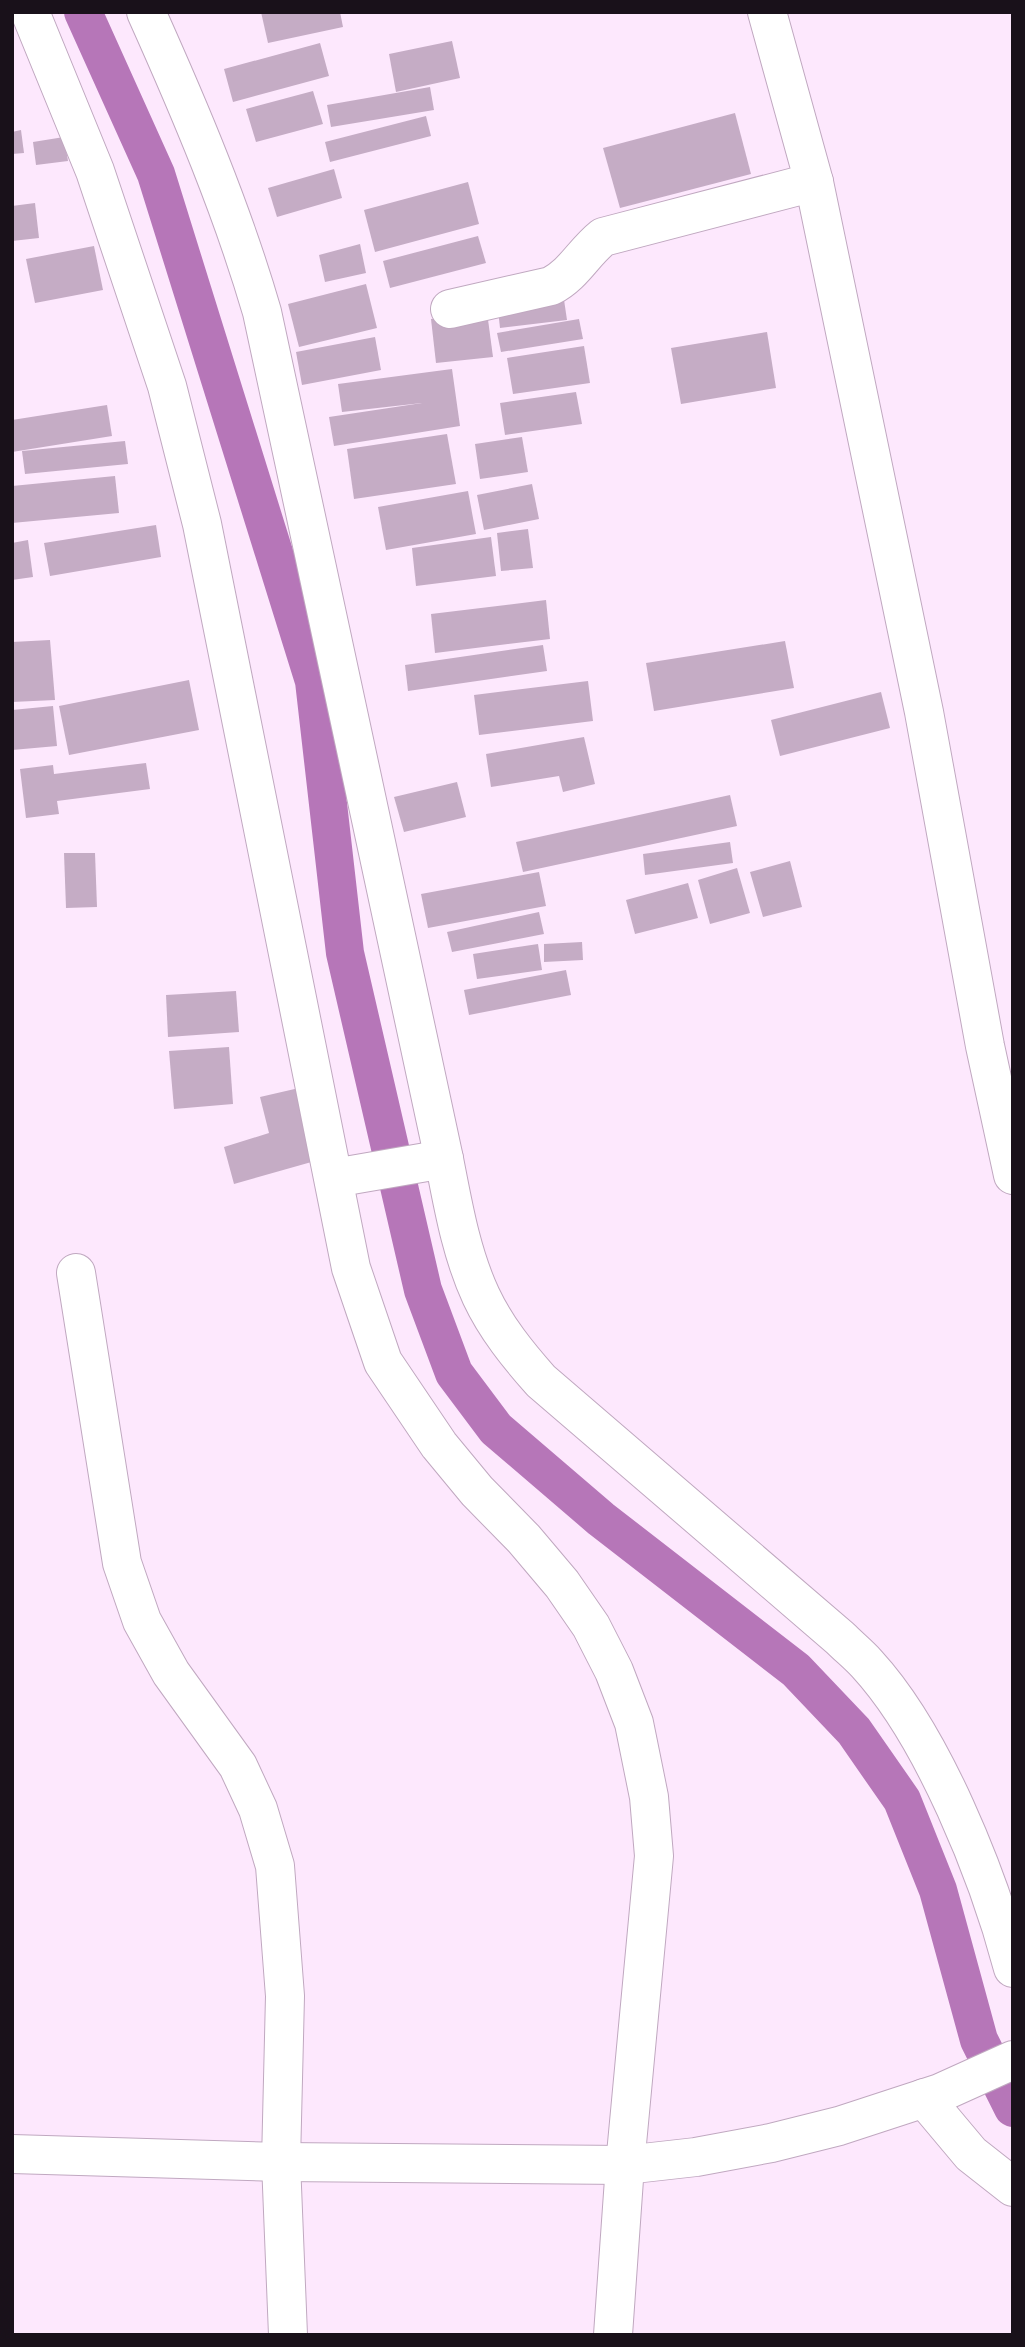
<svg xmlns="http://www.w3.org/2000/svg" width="1025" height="2347" viewBox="0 0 1025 2347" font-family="Figtree,sans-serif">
	<rect width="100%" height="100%" fill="#fde8fd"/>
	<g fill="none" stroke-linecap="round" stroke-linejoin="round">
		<!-- canal -->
		<path stroke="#b676b8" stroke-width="38" d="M83 12 156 174 314 681 345 953 423 1290 454 1373 496 1429 601 1519 796 1670 854 1731 902 1800 938 1890 979 2040 1013 2108"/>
	</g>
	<!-- building -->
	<g fill="#c5acc5">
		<path d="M261 12H340L343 27 268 43Z"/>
		<path d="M452 41 460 78 396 92 389 54Z"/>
		<path d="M320 43 329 76 233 102 224 69Z"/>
		<path d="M430 87 434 110 331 127 327 105Z"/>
		<path d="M313 91 323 124 256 142 246 109Z"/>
		<path d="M735 113 751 174 620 208 603 148Z"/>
		<path d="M426 116 431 136 330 162 325 142Z"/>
		<path d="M21 130 24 153 12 154V132Z"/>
		<path d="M64 137 68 161 36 165 33 142Z"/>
		<path d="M334 169 342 198 277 217 268 188Z"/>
		<path d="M468 182 479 224 375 252 364 210Z"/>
		<path d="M35 203 39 238 12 241V206Z"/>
		<path d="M478 236 486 263 390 288 383 261Z"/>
		<path d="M360 244 366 273 325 282 319 255Z"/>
		<path d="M94 246 103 290 35 303 26 259Z"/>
		<path d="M366 284 377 328 299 347 288 304Z"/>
		<path d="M563 293 567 320 500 328 497 301Z"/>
		<path d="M487 312 493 357 436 363 431 319Z"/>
		<path d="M579 319 583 339 501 352 497 333Z"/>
		<path d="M767 332 776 388 681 404 671 348Z"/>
		<path d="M375 337 381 370 302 385 296 352Z"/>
		<path d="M584 346 590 383 513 394 507 358Z"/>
		<path d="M452 369 460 426 334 446 329 417 422 403 342 412 338 384Z"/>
		<path d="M576 392 582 424 505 435 500 403Z"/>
		<path d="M107 405 112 436 12 452V420Z"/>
		<path d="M447 434 456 484 354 499 347 449Z"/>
		<path d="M522 437 528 472 480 479 475 444Z"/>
		<path d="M125 441 128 464 25 474 22 451Z"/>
		<path d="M115 476 119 513 12 523V486Z"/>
		<path d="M532 484 539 519 484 530 477 495Z"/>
		<path d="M468 491 476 534 386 550 378 507Z"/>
		<path d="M156 525 161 557 50 576 44 543Z"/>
		<path d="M528 529 533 568 501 571 497 533Z"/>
		<path d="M491 537 496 576 416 586 412 548Z"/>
		<path d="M28 540 33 577 12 580V543Z"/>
		<path d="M546 600 550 639 435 653 431 614Z"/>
		<path d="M50 640 55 700 12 702V642Z"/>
		<path d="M785 641 794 688 654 711 646 663Z"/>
		<path d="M543 645 547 671 408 691 405 665Z"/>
		<path d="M189 680 199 730 69 755 59 706Z"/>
		<path d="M588 681 593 721 479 735 474 695Z"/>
		<path d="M881 692 890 728 780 756 771 720Z"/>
		<path d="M53 706 57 746 12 750V710Z"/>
		<path d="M584 737 595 784 563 792 559 776 491 787 486 754Z"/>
		<path d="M146 763 150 789 57 801 59 814 26 818 20 769 53 765 54 774Z"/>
		<path d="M457 782 466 817 404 832 394 797Z"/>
		<path d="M730 795 737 826 523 872 516 842Z"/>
		<path d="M730 842 733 863 645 875 643 854Z"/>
		<path d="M64 853H95L97 907 66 908Z"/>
		<path d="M790 861 802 907 763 917 750 872Z"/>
		<path d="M737 868 750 913 710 924 698 880Z"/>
		<path d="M539 872 546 906 428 928 421 894Z"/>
		<path d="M688 883 698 918 635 934 626 900Z"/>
		<path d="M539 912 544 934 452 952 447 932Z"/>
		<path d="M582 942 583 960 544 962V944Z"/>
		<path d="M538 944 542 970 477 979 473 954Z"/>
		<path d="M566 970 571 995 469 1015 464 990Z"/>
		<path d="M236 991 239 1032 168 1037 166 995Z"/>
		<path d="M229 1047 233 1104 174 1109 169 1051Z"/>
		<path d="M299 1088 315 1161 234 1184 224 1147 269 1133 260 1097Z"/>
	</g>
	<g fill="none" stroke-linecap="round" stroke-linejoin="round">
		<!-- minor casing -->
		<g stroke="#c0a8c0" stroke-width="40">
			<g id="minor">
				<path d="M30 12 95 171 167 386 202 524 351 1268 383 1362 439 1445 477 1491 524 1539 562 1584 591 1626 614 1671 634 1723 649 1797 654 1856 625 2165 613 2335"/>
				<path d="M146 12C190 110 232 209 262 312L444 1159C453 1205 461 1253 481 1296 496 1328 518 1355 541 1381L840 1638C849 1647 859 1655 867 1664 933 1736 988 1874 1013 1968"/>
				<path d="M767 12 814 182 924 712 985 1046 1013 1175"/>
				<path d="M450 309 551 286C574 274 583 253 603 237L814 182"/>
				<path d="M334 1178 444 1159"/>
				<path d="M76 1273 122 1563 142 1621 171 1673 238 1766 258 1809 275 1866 285 1996 281 2162 288 2335"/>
				<path d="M924 2098 971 2154 1013 2187"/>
				<path d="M12 2154 281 2162 625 2165 696 2157 771 2143 839 2126 940 2093 1013 2060"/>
			</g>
		</g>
		<!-- minor -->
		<use href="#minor" stroke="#fff" stroke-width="38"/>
	</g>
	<!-- border -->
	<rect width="1025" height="2347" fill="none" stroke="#19111a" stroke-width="28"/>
</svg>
